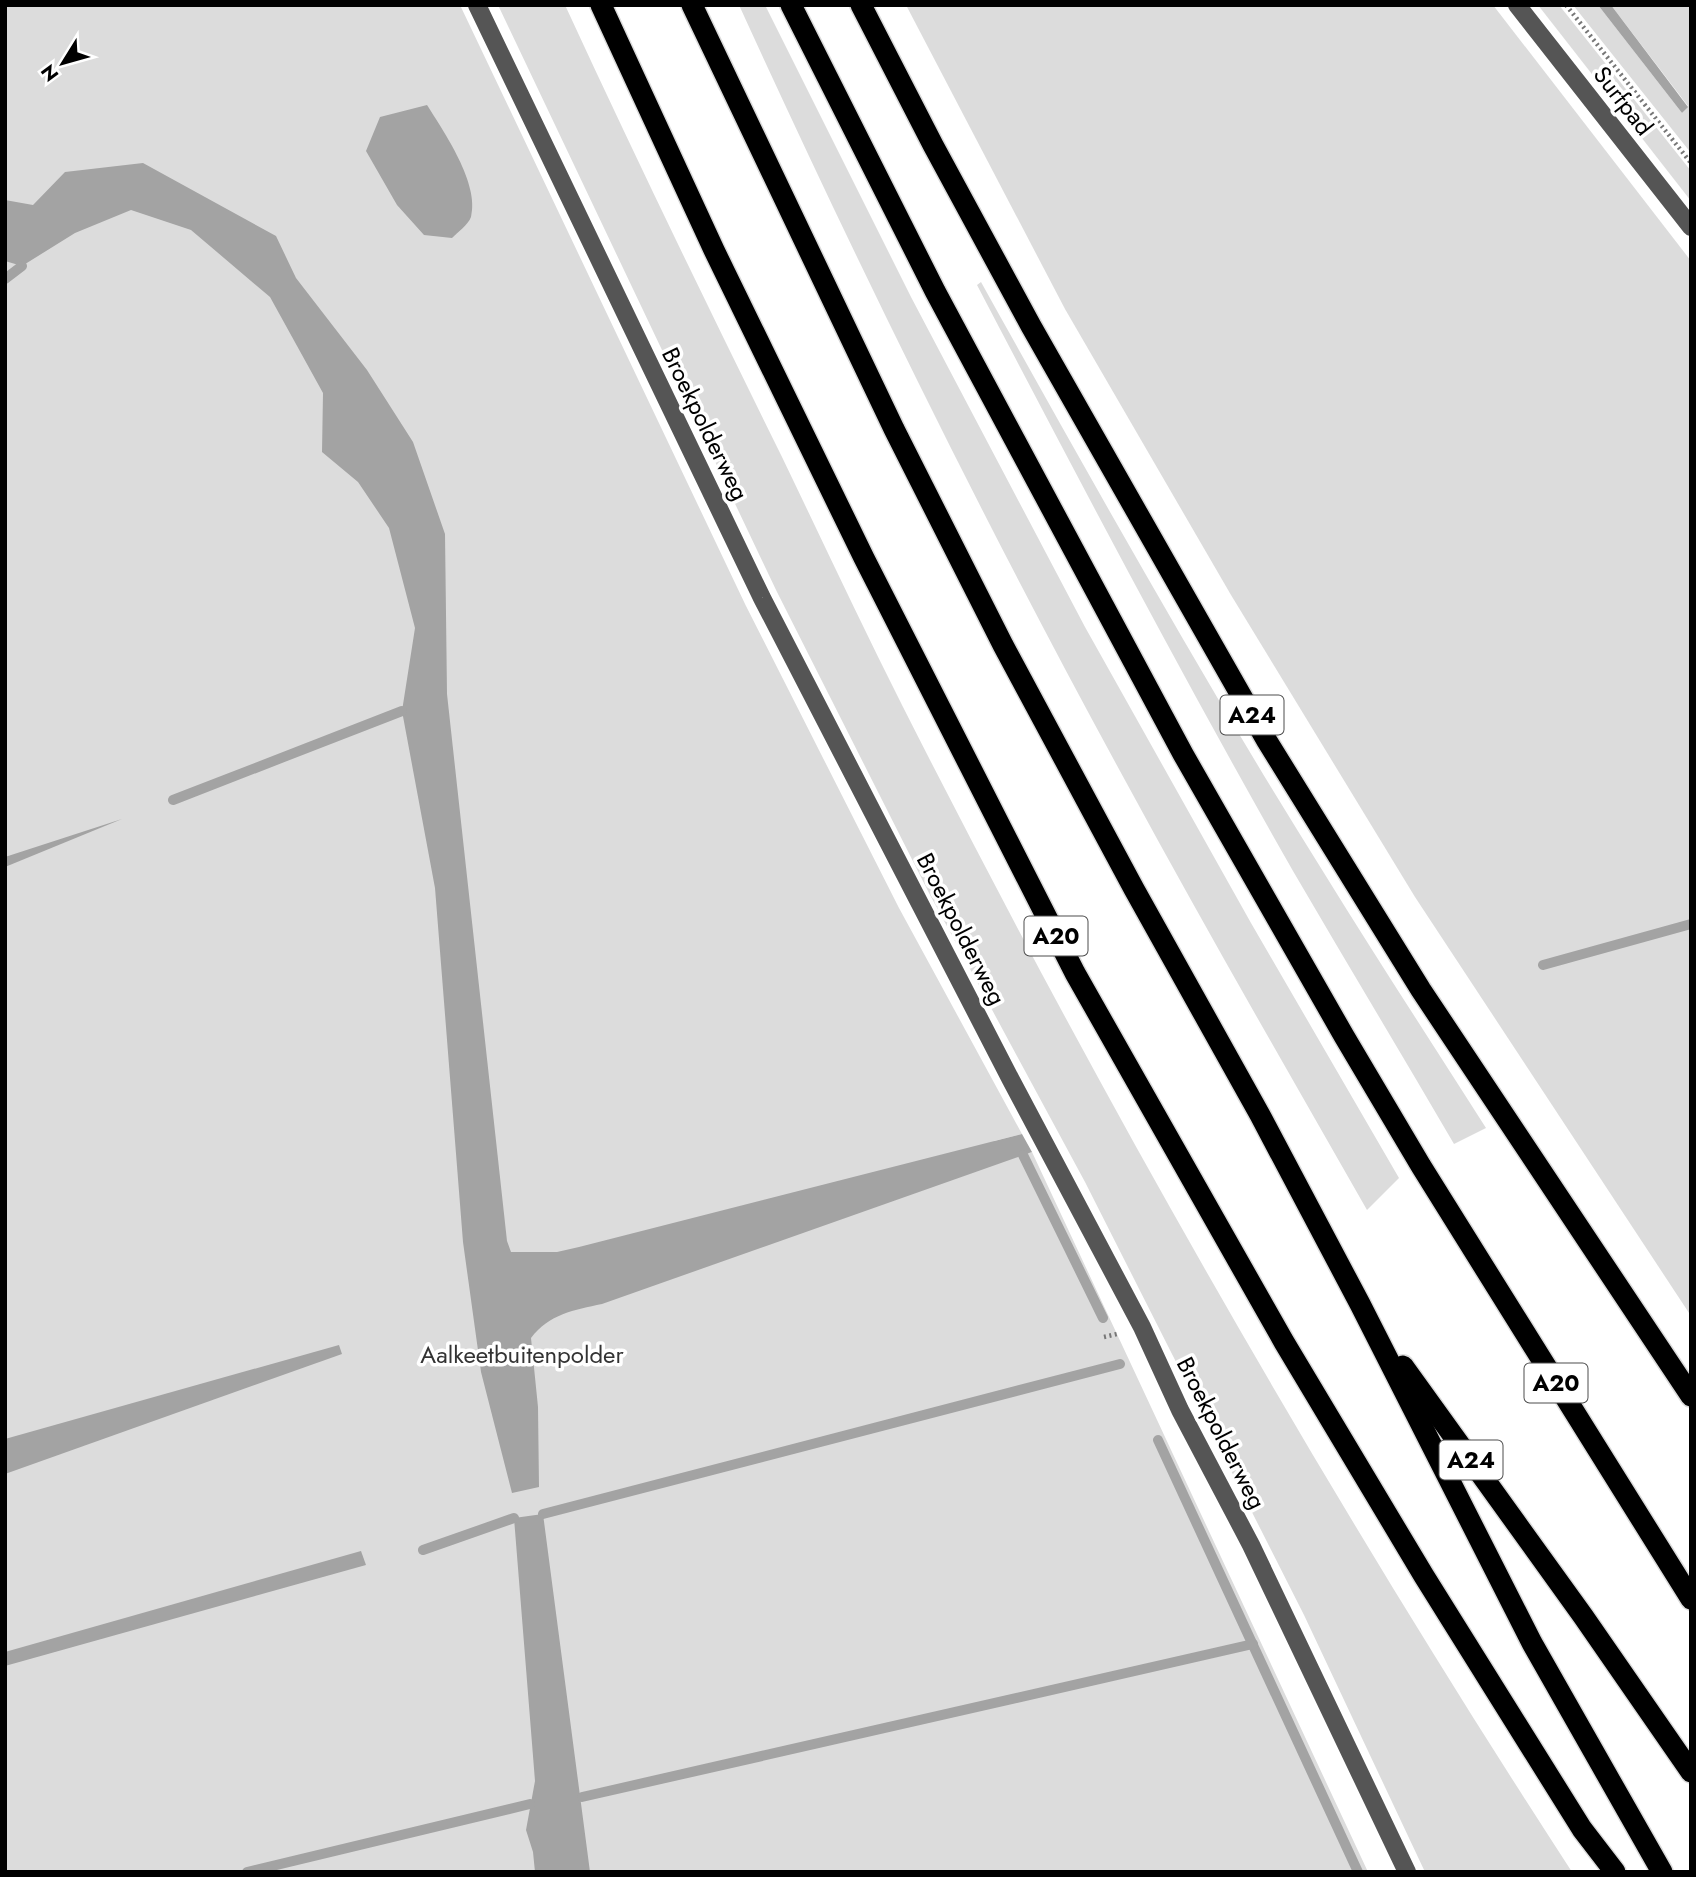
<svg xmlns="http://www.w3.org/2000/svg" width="1696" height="1877" viewBox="0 0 1696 1877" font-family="Jost,sans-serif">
	<rect width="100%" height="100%" fill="#fff"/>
	<!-- green -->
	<g fill="#dcdcdc">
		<path d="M5 5H460L746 606 899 908 1022 1134 994 1141 1003 1161 1032 1152 1368 1872H5Z"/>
		<path d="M498 5H565C635 157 708 307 782 457 822 540 861 624 903 707 1105 1106 1328 1497 1572 1872H1425L1304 1615 1085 1182 929 893 777 592Z"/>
		<path d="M739 5H765L911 297 1085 627 1251 923 1399 1178 1367 1210C1286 1068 1204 926 1126 782 987 528 859 268 739 5Z"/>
		<path d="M906 5H1493L1691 261V1316L1415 897 1231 595 1065 309Z"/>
		<path d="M1538 5H1559L1691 171V201Z"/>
		<path d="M1573 5H1598L1682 113 1688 106 1611 5H1691V153Z"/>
		<path d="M981 282C1092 481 1203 680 1324 873 1377 959 1432 1043 1486 1128L1454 1144C1401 1053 1346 962 1293 871 1183 678 1080 482 977 285Z"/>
	</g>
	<!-- water -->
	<g fill="#a3a3a3">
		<path d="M1598 5H1611L1688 107 1682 113Z"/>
		<path d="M427 105C444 132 480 184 471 217 468 225 458 232 452 238L424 235 397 205 366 151 380 117Z"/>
		<path d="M143 163 276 236 296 278 367 370 413 442 445 534 447 694 507 1241 511 1252H557L579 1247 1022 1134 1032 1152 602 1304C574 1310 549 1314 531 1338L538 1407 539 1487 512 1493 481 1372 463 1242 435 888 402 711 415 628 389 528 358 482 322 452 323 393 270 297 191 230 131 210 75 233 22 266 5 261V200L33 205 65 172Z"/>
		<path d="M122 819 5 867V857Z"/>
		<path d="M339 1345 342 1354 5 1474V1439Z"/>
		<path d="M543 1514 590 1872H535L533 1852 526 1830 535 1781 514 1518Z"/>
		<path d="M361 1551 366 1565 5 1666V1652Z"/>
	</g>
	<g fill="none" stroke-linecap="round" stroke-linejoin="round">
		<!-- stream -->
		<g stroke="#a3a3a3" stroke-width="10">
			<path d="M5 279 22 266"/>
			<path d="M173 800 402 711"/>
			<path d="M1543 965 1691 924"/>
			<path d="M1023 1155 1103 1318"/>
			<path d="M1158 1440 1358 1872"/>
			<path d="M543 1514 1120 1364"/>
			<path d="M423 1550 514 1518"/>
			<path d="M582 1797 1253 1644"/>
			<path d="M247 1872 530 1804"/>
		</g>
		<!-- highway casing -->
		<g stroke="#dbdbdb" stroke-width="24">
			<g id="highway">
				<path d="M601 5 714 250 864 558 1075 973 1284 1342 1424 1576 1582 1829 1615 1872"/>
				<path d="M692 5 894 429 1003 645 1134 889 1260 1115 1360 1304 1532 1643 1662 1872"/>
				<path d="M791 5 935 291 1183 754 1344 1036 1421 1166 1691 1599"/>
				<path d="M861 5 933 145 1031 326 1267 741 1421 990 1691 1396"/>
				<path d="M1403 1366 1583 1616 1691 1772"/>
			</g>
		</g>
		<!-- path -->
		<g stroke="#777" stroke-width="4.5" stroke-dasharray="2 3.5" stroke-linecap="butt">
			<path d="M1566 5 1691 163"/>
			<path d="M1104 1337 1117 1334"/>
		</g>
		<!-- minor -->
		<g stroke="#555" stroke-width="18">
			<path d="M477 5 762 598 1011 1080 1142 1327 1180 1410 1251 1545 1407 1872"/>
			<path d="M1517 5 1691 227"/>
		</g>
		<!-- highway -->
		<use href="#highway" stroke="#000" stroke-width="21"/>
	</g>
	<g text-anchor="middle" stroke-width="7" stroke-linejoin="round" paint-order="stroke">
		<!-- shield labels -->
		<g fill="#fff" stroke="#4c4c4c" stroke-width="2">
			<rect x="1220.5" y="695.5" width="63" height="39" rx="5"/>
			<rect x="1024.5" y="916.5" width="63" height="39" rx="5"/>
			<rect x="1524.5" y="1363.5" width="63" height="39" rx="5"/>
			<rect x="1439.5" y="1440.5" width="63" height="39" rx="5"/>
		</g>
		<g font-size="23" font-weight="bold" fill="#000">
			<text x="1252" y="723">A24</text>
			<text x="1056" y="944">A20</text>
			<text x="1556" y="1391">A20</text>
			<text x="1471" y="1468">A24</text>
		</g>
		<!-- street labels -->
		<g font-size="24" fill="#000" stroke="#fff">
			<text transform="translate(1623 101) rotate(52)" y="8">Surfpad</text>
			<text transform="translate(705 424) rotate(64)" y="8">Broekpolderweg</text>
			<text transform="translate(961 929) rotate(63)" y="8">Broekpolderweg</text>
			<text transform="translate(1221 1433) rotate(63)" y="8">Broekpolderweg</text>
		</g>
		<!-- park labels -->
		<g font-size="24" fill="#333" stroke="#fff">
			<text x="522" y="1363">Aalkeetbuitenpolder</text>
		</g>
	</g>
	<!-- border -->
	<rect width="1696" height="1877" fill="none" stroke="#000000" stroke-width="14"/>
	<!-- north arrow -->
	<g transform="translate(63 63) rotate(233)" stroke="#ffffff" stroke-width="5" paint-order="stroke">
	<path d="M0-5L12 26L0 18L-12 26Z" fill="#000000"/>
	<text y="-10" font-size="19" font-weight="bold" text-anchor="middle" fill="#000000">N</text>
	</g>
</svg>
